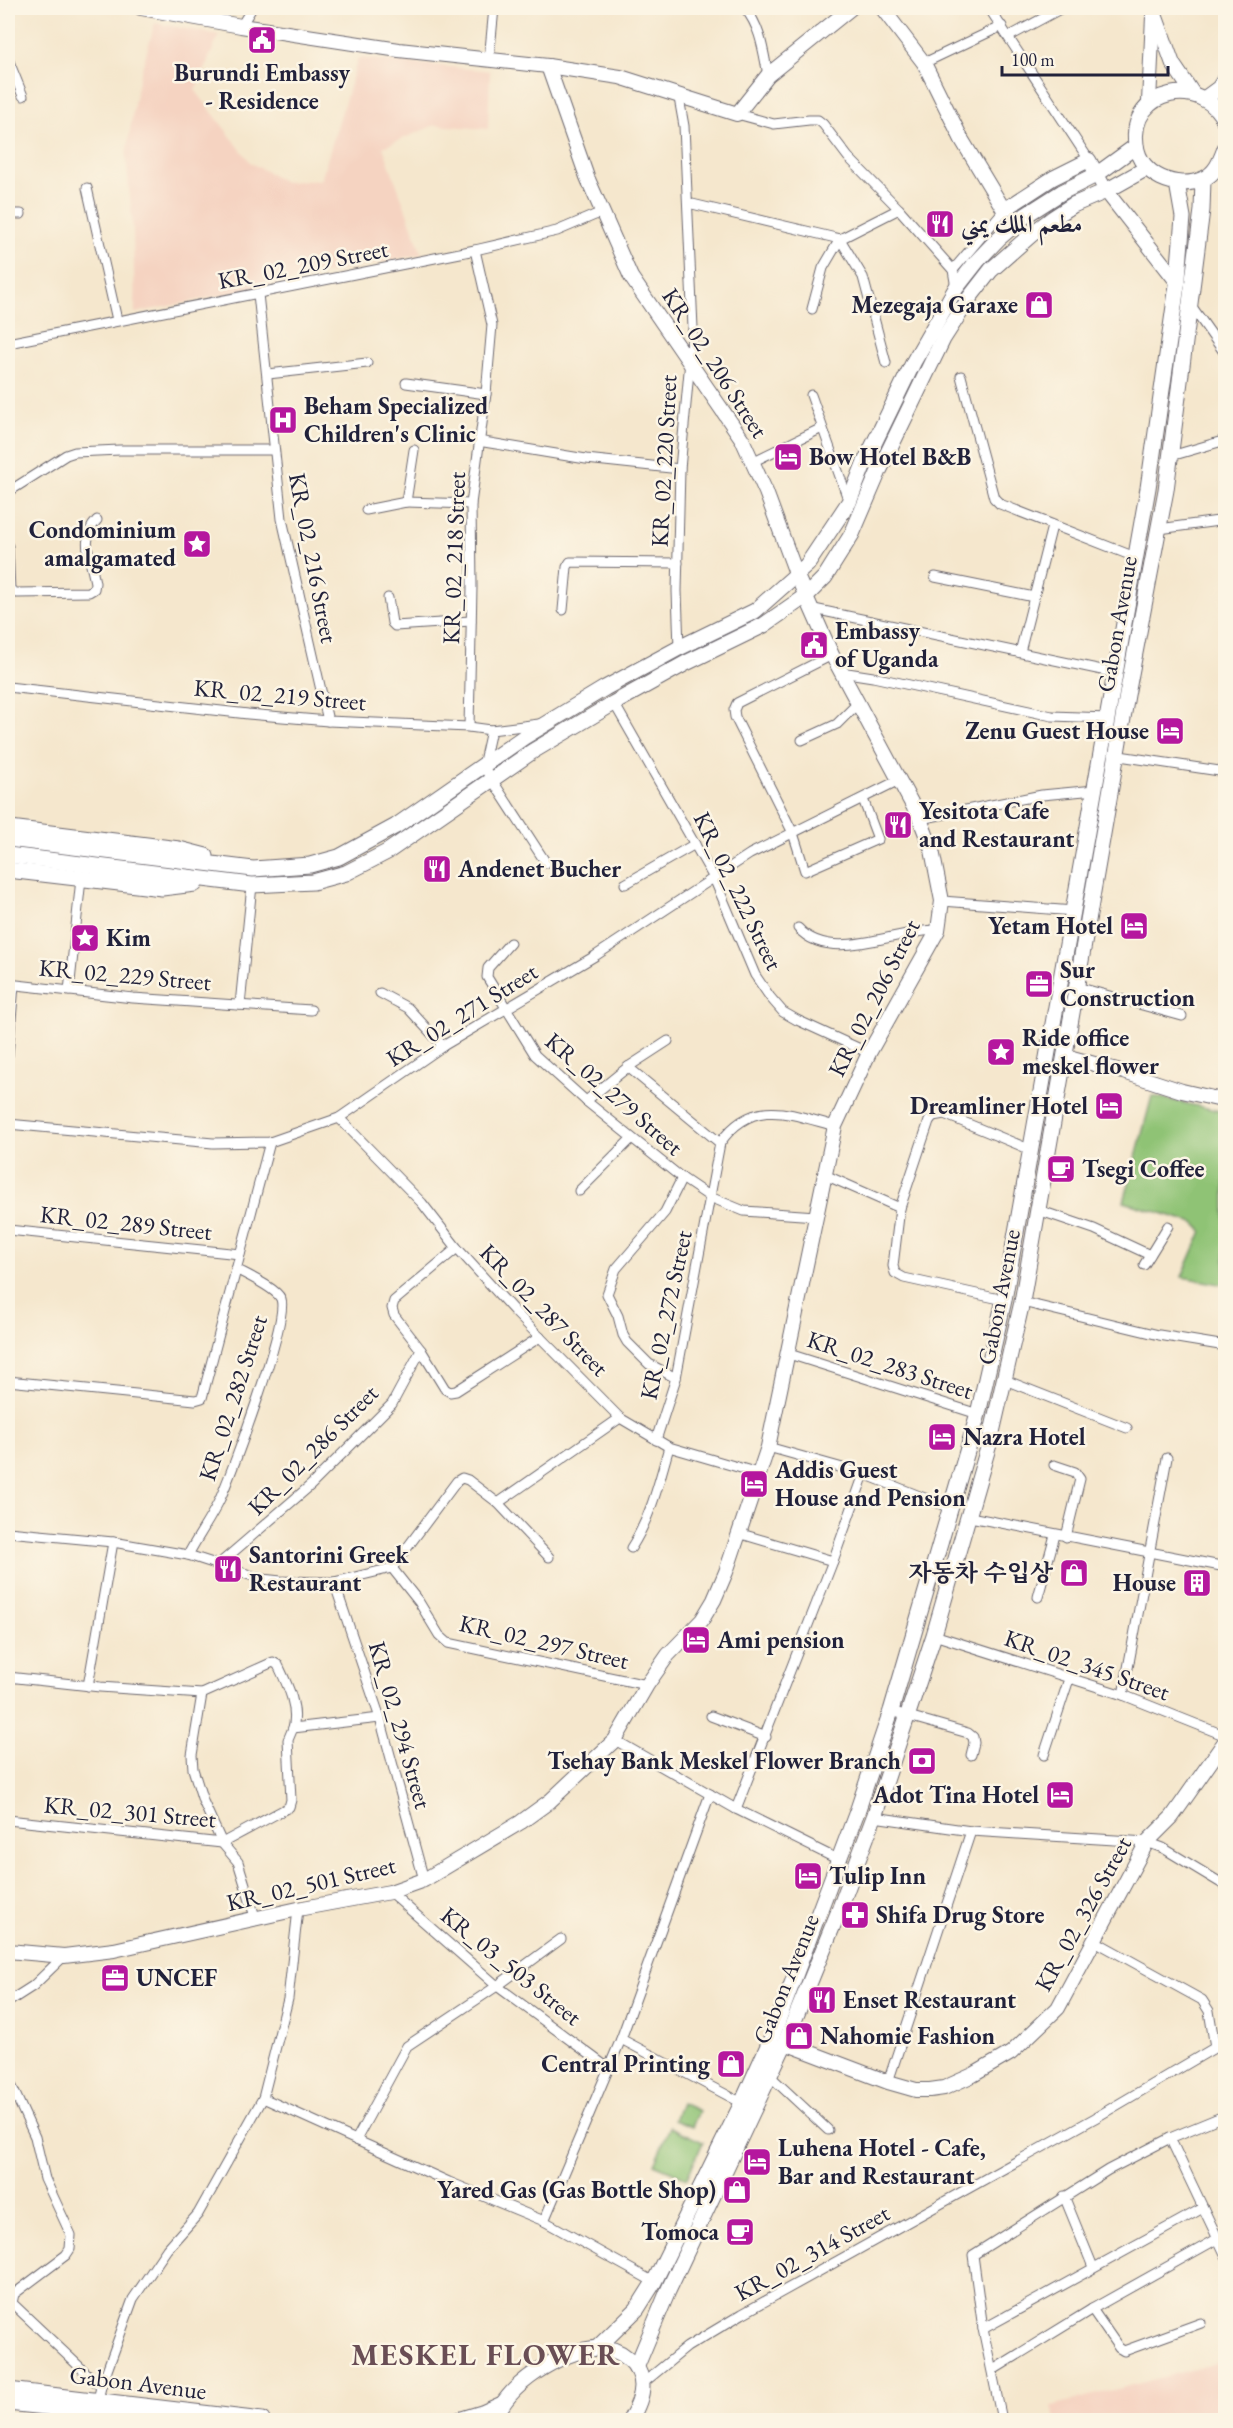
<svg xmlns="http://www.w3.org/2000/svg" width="1233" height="2428" viewBox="0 0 1233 2428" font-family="'EB Garamond',Amiri,'Noto Serif KR',serif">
	<rect width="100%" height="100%" fill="#fcf5e5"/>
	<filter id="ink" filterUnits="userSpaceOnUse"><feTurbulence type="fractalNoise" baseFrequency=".0167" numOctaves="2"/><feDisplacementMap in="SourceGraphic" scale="12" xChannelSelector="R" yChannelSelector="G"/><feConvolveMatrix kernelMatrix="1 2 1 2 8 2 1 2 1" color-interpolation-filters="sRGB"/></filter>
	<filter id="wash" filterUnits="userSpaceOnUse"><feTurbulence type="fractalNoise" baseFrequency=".008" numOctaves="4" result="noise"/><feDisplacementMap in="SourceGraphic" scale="24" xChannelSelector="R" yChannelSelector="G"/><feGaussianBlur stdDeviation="1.35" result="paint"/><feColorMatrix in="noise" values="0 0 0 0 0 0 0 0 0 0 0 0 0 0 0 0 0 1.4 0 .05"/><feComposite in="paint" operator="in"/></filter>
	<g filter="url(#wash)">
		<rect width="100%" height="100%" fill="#f5e7cd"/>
		<!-- built -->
		<g fill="#f5d3c1">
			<path d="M155 23 219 35 195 90 251 163 285 182 321 180 358 58 490 71 488 129 435 125 383 147 422 254 135 313 133 230 126 156 137 86Z"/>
			<path d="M1225 2361V2420H1055L1052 2406Z"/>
		</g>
		<!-- green -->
		<g fill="#8fc374" stroke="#587258" stroke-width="1.5">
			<path d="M1152 1096 1225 1112V1285L1182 1277 1202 1231 1194 1223 1124 1202Z"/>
			<path d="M681 2103 699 2111 692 2127 674 2120Z"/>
			<path d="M670 2127 703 2142 687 2178 654 2164Z"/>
		</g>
	</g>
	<g filter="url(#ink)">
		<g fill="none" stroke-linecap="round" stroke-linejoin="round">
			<!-- street casing -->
			<g stroke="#6c676e" stroke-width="11">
				<g id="street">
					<path d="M745 8C761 28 763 50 768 75"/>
					<path d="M989 8 1089 160"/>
					<path d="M241 26 252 8"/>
					<path d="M1010 36 1062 8"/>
					<path d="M8 59 23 96"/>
					<path d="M489 60 494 8"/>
					<path d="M924 63 1002 26"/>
					<path d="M737 114 774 124 809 120H818L823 124 848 157 899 209 953 270 956 288"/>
					<path d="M87 188 117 320"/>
					<path d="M688 203 840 239 863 277 886 363"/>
					<path d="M8 214H21"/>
					<path d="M953 270 1004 210"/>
					<path d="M258 294 282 519 328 721"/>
					<path d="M1190 304 1226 355"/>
					<path d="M812 309 823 268 840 239 899 209"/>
					<path d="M8 343 475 250 557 231 602 212"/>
					<path d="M268 374 367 363"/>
					<path d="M961 376 994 498 1000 504 1135 557"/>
					<path d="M406 383 486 394"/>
					<path d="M811 395 849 502"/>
					<path d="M478 441 586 459 680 469"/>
					<path d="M414 450 406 502 471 504"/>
					<path d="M1171 456 1226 440"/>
					<path d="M752 462 822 428"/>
					<path d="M8 492 66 455 75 452 120 450H274"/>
					<path d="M366 510 406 502"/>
					<path d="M1159 529 1226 520"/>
					<path d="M8 546 10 590 16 593 89 592 94 589 95 583C91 559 79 539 97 520"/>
					<path d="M935 577 1034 597 1052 526"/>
					<path d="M388 598 392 623 395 626 471 621"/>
					<path d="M814 609 1116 673"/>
					<path d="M563 610 567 567 570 562 678 563"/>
					<path d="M679 648 677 591 680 469 693 328 684 126 679 98"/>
					<path d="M1020 652 1034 597"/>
					<path d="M832 655 737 703 734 710 735 717 793 833 805 871 878 839 863 799"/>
					<path d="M841 672 873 677 1052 716 1108 718"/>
					<path d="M8 687 248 714 328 721 469 727 491 730 539 724"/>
					<path d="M614 703 714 878 755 975 770 997 783 1012 797 1020 869 1053"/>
					<path d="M469 727 472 587 471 504 486 394 492 325 475 250"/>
					<path d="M491 730 483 766 546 863"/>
					<path d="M802 740 837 724 858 703"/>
					<path d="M1113 755 1226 772"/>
					<path d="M920 819 1042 795 1095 790"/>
					<path d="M625 884 695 844"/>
					<path d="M942 901 1074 911"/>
					<path d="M798 928C831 965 897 929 938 930"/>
					<path d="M510 943 488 968 487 977 535 1055 586 1101 682 1178 710 1197 744 1211 816 1216"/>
					<path d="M8 984 133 998 311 1010"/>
					<path d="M1077 987 1182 1016"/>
					<path d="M69 991 81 879"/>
					<path d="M380 993 408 1008 443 1046"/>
					<path d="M240 1005 252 885"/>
					<path d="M8 1055 14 985"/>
					<path d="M628 1067 668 1041"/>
					<path d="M586 1101 628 1067 720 1143"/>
					<path d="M339 1118 422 1203 457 1248 516 1313 620 1418 669 1447 758 1473"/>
					<path d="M8 1124 213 1143 270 1142 339 1118 443 1046 595 956 750 854 899 780"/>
					<path d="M825 1175 900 1208 893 1266 895 1273 904 1278 1004 1300"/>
					<path d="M579 1191 631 1139"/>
					<path d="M900 1208 929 1121 933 1116 944 1114 1029 1149"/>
					<path d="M1038 1210 1094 1229 1150 1255"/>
					<path d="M8 1230 240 1254"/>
					<path d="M457 1248 394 1301 392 1308 394 1315 421 1350 445 1389 450 1392 456 1391 540 1337"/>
					<path d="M1144 1265 1168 1226"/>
					<path d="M1022 1302 1159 1335 1226 1346"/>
					<path d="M789 1354 978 1414"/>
					<path d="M676 1378 649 1364 627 1342 623 1335 618 1316 607 1294 616 1269 665 1212 682 1178"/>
					<path d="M1005 1380 1127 1428"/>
					<path d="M8 1381 195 1400 202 1398 270 1142"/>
					<path d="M656 1440 676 1378 720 1143C753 1096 790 1114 835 1126"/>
					<path d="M768 1447 864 1474 950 1508"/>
					<path d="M1054 1465 1075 1472 1080 1479 1066 1537"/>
					<path d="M498 1503 620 1418"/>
					<path d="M970 1517 1226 1567"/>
					<path d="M8 1532 113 1542 188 1555 262 1579 281 1581 334 1582 392 1568 419 1602 439 1635 448 1643 647 1685"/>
					<path d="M738 1533 833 1561"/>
					<path d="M631 1548C651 1517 659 1482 669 1447"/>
					<path d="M188 1555C198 1536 211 1518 220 1499 232 1472 289 1321 281 1299 276 1288 247 1275 236 1269"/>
					<path d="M218 1565 311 1485 392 1404 421 1350"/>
					<path d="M392 1568 457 1481 462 1478 468 1480 498 1503 549 1557"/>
					<path d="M334 1582 380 1718 424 1880"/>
					<path d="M1038 1597 1055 1535"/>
					<path d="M934 1635 1123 1695 1226 1736"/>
					<path d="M8 1677 100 1687 202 1694 273 1662 278 1665C287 1684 299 1707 293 1728"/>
					<path d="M88 1686 113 1542"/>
					<path d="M202 1694 192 1755 193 1769 203 1801 222 1843 238 1862 256 1920"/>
					<path d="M1123 1695 1167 1458"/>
					<path d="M891 1711 968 1733 973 1737 974 1743 971 1755"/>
					<path d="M711 1716 766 1737"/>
					<path d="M615 1740 736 1809 839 1860"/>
					<path d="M1044 1755 1069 1679"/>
					<path d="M736 1809 833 1561 864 1474"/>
					<path d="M874 1817 971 1831 1147 1842 1163 1848 1226 1886"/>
					<path d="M8 1820 222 1843 289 1807 291 1800 288 1740 293 1728 380 1718"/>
					<path d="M390 1892 497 1986 608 2068"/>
					<path d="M1093 1940 1202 2000 1209 2011 1215 2047"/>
					<path d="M8 2002 33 1986 64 1956"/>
					<path d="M621 2039 742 2103"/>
					<path d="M770 2076 828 2130"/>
					<path d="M8 2078 35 2137 45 2179 71 2235 70 2249 66 2255 14 2294 12 2303 101 2387"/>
					<path d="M888 2082 971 1831"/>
					<path d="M263 2098 449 2182 544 2221"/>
					<path d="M1170 2138 1226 2256"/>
					<path d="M356 2140 407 2046 497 1986 561 1939"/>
					<path d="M1064 2196 1093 2267"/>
					<path d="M654 2282 544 2221 621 2039 710 1794"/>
					<path d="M1092 2309 1119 2348 1124 2351 1201 2323"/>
					<path d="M983 2329 1203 2208"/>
					<path d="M993 2370 1092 2309 1217 2239"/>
					<path d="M642 2384 687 2347 742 2314 1095 2118 1226 2041"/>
					<path d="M97 2404 101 2387 133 2299 167 2249 198 2214 263 2098 288 1999 298 1909"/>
					<path d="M1002 2420 983 2329 973 2255 1108 2170 1170 2138 1226 2115"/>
				</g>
			</g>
			<!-- secondary casing -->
			<g stroke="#6c676e" stroke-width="16">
				<g id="secondary">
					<path d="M141 8 241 26 399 50 548 66 620 77 737 114 768 75 851 8"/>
					<path d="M882 8 924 63 962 140 1004 210 1053 178 1089 160 1106 191 1178 283"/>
					<path d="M1153 9 1173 64 1194 95"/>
					<path d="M1149 102 1153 16"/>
					<path d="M1065 1056 1124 1072 1182 1091 1226 1101"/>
					<path d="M8 1951 64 1956 114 1950 298 1909 390 1892 424 1880 521 1822 550 1801 615 1740 647 1685 668 1655 702 1620 714 1600 726 1572 768 1447 835 1126 869 1053 938 930 942 901 932 850 920 819 832 655 797 576 766 492 742 439 631 277 587 177 548 66"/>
					<path d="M785 2043 888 2082 916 2090H930L944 2088 973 2075 1011 2053 1058 2008 1147 1842 1172 1817 1226 1740"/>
				</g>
			</g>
			<!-- primary casing -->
			<g stroke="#6c676e" stroke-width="17">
				<g id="primary">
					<path d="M1204 99 1219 88 1226 77"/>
					<path d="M1226 124C1205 74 1128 88 1136 145 1140 175 1176 191 1203 179 1217 173 1221 159 1226 146"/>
					<path d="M10 828 179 849 206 856"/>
					<path d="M8 839 253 869 310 865 339 857 396 826 524 737 605 688 679 648 755 611 807 565 849 502 864 464 914 361 956 288 978 260 999 238 1026 215 1062 192 1096 175 1136 146"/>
					<path d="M8 855 252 885 313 882 346 873 387 852 533 751 614 703 686 663 764 625 807 595 825 577 852 534 879 471 943 339 970 297 991 270 1033 233 1053 218 1073 205 1106 191 1147 168"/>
					<path d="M8 870 162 888 195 884"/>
					<path d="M597 2348 637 2309 654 2282 742 2103 771 2039 858 1809 891 1711 978 1414 1004 1300 1148 488 1178 278 1183 217 1177 183"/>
					<path d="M636 2368 668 2291 785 2043 838 1913 874 1817 934 1635 990 1441 1022 1302 1127 695 1166 490 1202 210 1203 180"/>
					<path d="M8 2390 262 2420"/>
					<path d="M8 2403 168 2420"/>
					<path d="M459 2420 482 2413 502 2404"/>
					<path d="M495 2420C507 2384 559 2352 597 2348 618 2346 642 2364 642 2386 642 2398 636 2410 630 2420"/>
				</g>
			</g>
			<!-- street -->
			<use href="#street" stroke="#fff" stroke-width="9"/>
			<!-- secondary -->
			<use href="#secondary" stroke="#fff" stroke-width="14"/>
			<!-- primary -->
			<use href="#primary" stroke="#fff" stroke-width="15"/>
		</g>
	</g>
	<!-- icons -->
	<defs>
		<g id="civic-square" transform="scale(1.5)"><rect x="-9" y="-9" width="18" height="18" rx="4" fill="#b5179e" stroke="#fcf5e5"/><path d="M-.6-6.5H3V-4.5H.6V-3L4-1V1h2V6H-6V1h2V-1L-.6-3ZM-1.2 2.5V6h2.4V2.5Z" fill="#fff"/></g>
		<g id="restaurant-square" transform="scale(1.5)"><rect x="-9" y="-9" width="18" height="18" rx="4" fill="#b5179e" stroke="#fcf5e5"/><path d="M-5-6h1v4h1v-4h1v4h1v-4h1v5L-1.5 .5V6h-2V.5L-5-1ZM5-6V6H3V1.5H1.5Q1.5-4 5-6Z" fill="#fff"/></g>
		<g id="shop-square" transform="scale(1.5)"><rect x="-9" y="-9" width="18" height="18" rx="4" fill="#b5179e" stroke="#fcf5e5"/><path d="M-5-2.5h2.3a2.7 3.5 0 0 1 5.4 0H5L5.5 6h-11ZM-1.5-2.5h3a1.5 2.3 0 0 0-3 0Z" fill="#fff"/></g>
		<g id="hospital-square" transform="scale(1.5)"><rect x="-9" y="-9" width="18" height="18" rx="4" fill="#b5179e" stroke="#fcf5e5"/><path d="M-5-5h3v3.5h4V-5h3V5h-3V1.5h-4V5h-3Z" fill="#fff"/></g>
		<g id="hotel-square" transform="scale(1.5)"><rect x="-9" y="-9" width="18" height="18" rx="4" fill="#b5179e" stroke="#fcf5e5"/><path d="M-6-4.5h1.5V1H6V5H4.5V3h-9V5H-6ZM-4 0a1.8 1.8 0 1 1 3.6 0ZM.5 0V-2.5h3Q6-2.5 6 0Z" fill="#fff"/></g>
		<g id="sight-square" transform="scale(1.5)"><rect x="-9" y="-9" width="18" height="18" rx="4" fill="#b5179e" stroke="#fcf5e5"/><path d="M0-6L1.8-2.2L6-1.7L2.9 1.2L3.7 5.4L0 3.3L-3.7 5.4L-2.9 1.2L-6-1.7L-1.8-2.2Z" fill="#fff"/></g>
		<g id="office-square" transform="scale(1.5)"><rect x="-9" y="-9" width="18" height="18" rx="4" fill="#b5179e" stroke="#fcf5e5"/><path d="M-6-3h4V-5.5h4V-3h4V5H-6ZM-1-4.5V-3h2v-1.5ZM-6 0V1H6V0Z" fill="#fff"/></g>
		<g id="cafe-square" transform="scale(1.5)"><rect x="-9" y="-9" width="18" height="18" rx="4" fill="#b5179e" stroke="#fcf5e5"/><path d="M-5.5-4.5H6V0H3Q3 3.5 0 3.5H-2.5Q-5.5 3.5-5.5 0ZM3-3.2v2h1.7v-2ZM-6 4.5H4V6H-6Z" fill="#fff"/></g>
		<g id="building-square" transform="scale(1.5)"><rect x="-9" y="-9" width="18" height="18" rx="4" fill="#b5179e" stroke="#fcf5e5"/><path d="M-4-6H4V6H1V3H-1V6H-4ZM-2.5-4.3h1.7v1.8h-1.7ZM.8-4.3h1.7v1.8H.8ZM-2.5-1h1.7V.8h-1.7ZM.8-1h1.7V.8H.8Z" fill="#fff"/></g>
		<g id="bank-square" transform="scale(1.5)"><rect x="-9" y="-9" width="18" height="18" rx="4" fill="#b5179e" stroke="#fcf5e5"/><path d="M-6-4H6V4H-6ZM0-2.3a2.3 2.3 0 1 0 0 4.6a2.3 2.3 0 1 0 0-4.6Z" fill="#fff"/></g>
		<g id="pharmacy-square" transform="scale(1.5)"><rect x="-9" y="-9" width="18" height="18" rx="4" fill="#b5179e" stroke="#fcf5e5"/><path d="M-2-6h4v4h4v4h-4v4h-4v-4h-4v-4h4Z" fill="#fff"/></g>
	</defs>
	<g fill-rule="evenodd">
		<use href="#civic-square" x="262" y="40"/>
		<use href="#restaurant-square" x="940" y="224"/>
		<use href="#shop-square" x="1039" y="305"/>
		<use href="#hospital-square" x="283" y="420"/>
		<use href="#hotel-square" x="788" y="457"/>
		<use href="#sight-square" x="197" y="544"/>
		<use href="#civic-square" x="814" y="645"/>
		<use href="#hotel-square" x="1170" y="731"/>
		<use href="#restaurant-square" x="898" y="825"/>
		<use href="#restaurant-square" x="437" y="869"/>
		<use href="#hotel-square" x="1134" y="926"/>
		<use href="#sight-square" x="85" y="938"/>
		<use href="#office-square" x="1039" y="984"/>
		<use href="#sight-square" x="1001" y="1052"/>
		<use href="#hotel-square" x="1109" y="1106"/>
		<use href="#cafe-square" x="1061" y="1169"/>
		<use href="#hotel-square" x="942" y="1437"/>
		<use href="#hotel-square" x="754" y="1484"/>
		<use href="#restaurant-square" x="228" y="1569"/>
		<use href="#shop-square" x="1074" y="1573"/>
		<use href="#building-square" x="1197" y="1583"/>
		<use href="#hotel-square" x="696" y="1640"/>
		<use href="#bank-square" x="922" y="1761"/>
		<use href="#hotel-square" x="1060" y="1795"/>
		<use href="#hotel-square" x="808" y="1876"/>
		<use href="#pharmacy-square" x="855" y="1915"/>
		<use href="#office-square" x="115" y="1978"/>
		<use href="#restaurant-square" x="822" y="2000"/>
		<use href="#shop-square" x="799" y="2036"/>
		<use href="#shop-square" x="731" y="2064"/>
		<use href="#hotel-square" x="757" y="2162"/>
		<use href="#shop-square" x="737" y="2190"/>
		<use href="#cafe-square" x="740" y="2232"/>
	</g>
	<g text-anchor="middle" stroke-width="5" stroke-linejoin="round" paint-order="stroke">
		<!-- poi labels -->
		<g font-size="24" font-weight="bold" fill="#22223b" stroke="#fcf5e5" text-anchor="start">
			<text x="262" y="81" text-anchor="middle">Burundi Embassy<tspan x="262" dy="28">- Residence</tspan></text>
			<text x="961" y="232">مطعم الملك يمني</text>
			<text x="1018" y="313" text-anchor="end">Mezegaja Garaxe</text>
			<text x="304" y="414">Beham Specialized<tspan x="304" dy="28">Children's Clinic</tspan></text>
			<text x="809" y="465">Bow Hotel B&amp;B</text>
			<text x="176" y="538" text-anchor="end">Condominium<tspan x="176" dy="28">amalgamated</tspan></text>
			<text x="835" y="639">Embassy<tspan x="835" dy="28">of Uganda</tspan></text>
			<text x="1149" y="739" text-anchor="end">Zenu Guest House</text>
			<text x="919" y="819">Yesitota Cafe<tspan x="919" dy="28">and Restaurant</tspan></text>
			<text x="458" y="877">Andenet Bucher</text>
			<text x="1113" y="934" text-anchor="end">Yetam Hotel</text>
			<text x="106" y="946">Kim</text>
			<text x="1060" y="978">Sur<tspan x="1060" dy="28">Construction</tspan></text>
			<text x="1022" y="1046">Ride office<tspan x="1022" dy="28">meskel flower</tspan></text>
			<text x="1088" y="1114" text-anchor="end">Dreamliner Hotel</text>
			<text x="1082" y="1177">Tsegi Coffee</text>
			<text x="963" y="1445">Nazra Hotel</text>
			<text x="775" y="1478">Addis Guest<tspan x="775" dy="28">House and Pension</tspan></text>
			<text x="249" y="1563">Santorini Greek<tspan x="249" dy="28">Restaurant</tspan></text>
			<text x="1053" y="1581" text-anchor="end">자동차 수입상</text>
			<text x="1176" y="1591" text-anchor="end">House</text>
			<text x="717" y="1648">Ami pension</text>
			<text x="901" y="1769" text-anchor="end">Tsehay Bank Meskel Flower Branch</text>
			<text x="1039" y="1803" text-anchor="end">Adot Tina Hotel</text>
			<text x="829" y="1884">Tulip Inn</text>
			<text x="876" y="1923">Shifa Drug Store</text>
			<text x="136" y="1986">UNCEF</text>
			<text x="843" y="2008">Enset Restaurant</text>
			<text x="820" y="2044">Nahomie Fashion</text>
			<text x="710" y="2072" text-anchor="end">Central Printing</text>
			<text x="778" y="2156">Luhena Hotel - Cafe,<tspan x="778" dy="28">Bar and Restaurant</tspan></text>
			<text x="716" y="2198" text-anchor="end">Yared Gas (Gas Bottle Shop)</text>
			<text x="719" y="2240" text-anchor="end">Tomoca</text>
		</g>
		<!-- street labels -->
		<g font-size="24" fill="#22223b" stroke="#fcf5e5">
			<text transform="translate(303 265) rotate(-11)" y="8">KR_02_209 Street</text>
			<text transform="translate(715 363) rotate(57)" y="8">KR_02_206 Street</text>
			<text transform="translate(664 461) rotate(-87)" y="8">KR_02_220 Street</text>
			<text transform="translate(313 558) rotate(79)" y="8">KR_02_216 Street</text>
			<text transform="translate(454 558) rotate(-88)" y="8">KR_02_218 Street</text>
			<text transform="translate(1117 624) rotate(-80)" y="8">Gabon Avenue</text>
			<text transform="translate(280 695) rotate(5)" y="8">KR_02_219 Street</text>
			<text transform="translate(738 891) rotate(64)" y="8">KR_02_222 Street</text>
			<text transform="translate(125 975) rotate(5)" y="8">KR_02_229 Street</text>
			<text transform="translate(874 998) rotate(-63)" y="8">KR_02_206 Street</text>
			<text transform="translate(462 1015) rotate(-32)" y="8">KR_02_271 Street</text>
			<text transform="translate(614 1094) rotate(41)" y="8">KR_02_279 Street</text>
			<text transform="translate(126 1223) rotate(6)" y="8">KR_02_289 Street</text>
			<text transform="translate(999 1297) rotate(-79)" y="8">Gabon Avenue</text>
			<text transform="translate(544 1310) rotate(46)" y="8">KR_02_287 Street</text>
			<text transform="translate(666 1315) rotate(-78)" y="8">KR_02_272 Street</text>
			<text transform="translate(890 1365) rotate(18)" y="8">KR_02_283 Street</text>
			<text transform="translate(233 1398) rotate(-72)" y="8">KR_02_282 Street</text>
			<text transform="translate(313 1450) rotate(-45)" y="8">KR_02_286 Street</text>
			<text transform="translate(544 1642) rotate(13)" y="8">KR_02_297 Street</text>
			<text transform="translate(1087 1665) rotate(19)" y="8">KR_02_345 Street</text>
			<text transform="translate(400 1725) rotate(74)" y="8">KR_02_294 Street</text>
			<text transform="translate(130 1812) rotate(5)" y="8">KR_02_301 Street</text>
			<text transform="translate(311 1884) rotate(-13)" y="8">KR_02_501 Street</text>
			<text transform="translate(1083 1914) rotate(-61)" y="8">KR_02_326 Street</text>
			<text transform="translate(511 1966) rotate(39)" y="8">KR_03_503 Street</text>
			<text transform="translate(786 1979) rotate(-68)" y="8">Gabon Avenue</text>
			<text transform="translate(812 2253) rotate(-29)" y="8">KR_02_314 Street</text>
			<text transform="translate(138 2383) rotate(7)" y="8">Gabon Avenue</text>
		</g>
		<!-- district labels -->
		<g font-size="30" font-weight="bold" letter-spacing="1.5" fill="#694e55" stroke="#fcf5e5">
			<text x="486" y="2365">MESKEL FLOWER</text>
		</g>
	</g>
	<!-- margin -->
	<rect width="1233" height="2428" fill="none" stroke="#fcf5e5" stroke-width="30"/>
	<!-- scale -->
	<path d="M1002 66v9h166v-9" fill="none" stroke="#22223b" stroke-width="3"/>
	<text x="1011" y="66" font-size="18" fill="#22223b" stroke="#fcf5e5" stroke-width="4.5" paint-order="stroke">100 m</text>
</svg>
